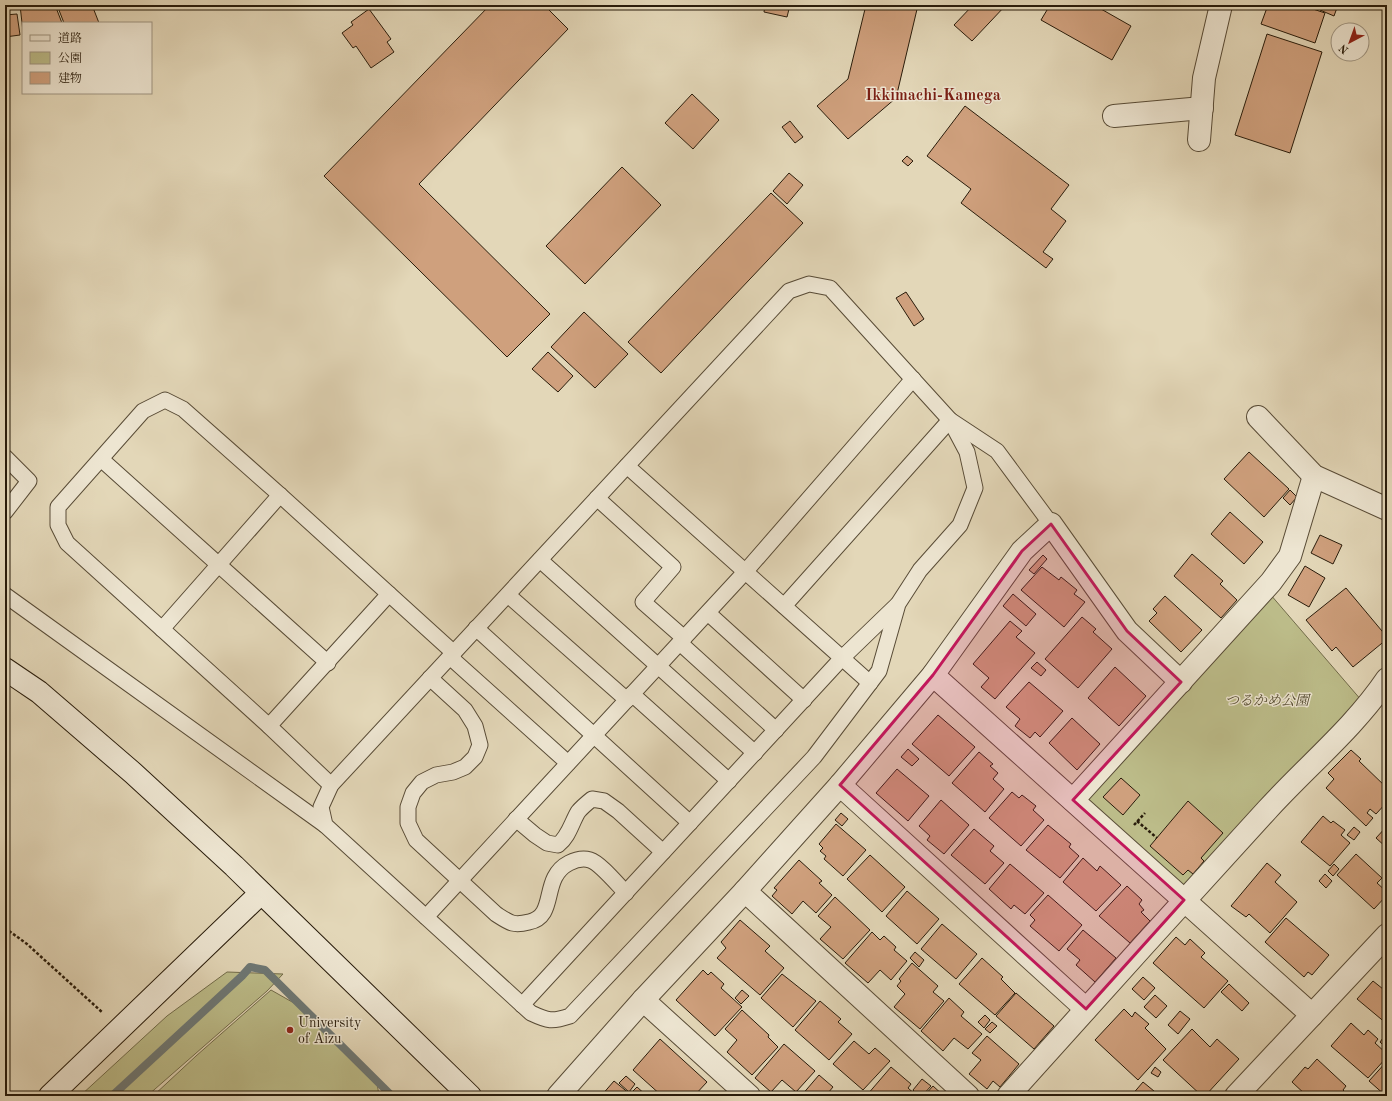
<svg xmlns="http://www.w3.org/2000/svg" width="1392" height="1101" viewBox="0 0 1392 1101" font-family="'Old Standard TT','Noto Serif JP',serif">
	<rect width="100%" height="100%" fill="#e3d7b8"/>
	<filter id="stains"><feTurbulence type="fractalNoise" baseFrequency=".005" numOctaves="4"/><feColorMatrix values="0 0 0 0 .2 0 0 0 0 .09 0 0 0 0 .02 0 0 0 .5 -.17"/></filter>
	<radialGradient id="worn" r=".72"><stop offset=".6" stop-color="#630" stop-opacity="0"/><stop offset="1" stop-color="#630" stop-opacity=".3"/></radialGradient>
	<!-- green -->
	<g fill="#bcbc89" stroke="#726c4a">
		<path d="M1270 594 1362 701 1184 890 1083 799Z"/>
		<path d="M227 972 283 974 267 991 147 1096H80L167 1016Z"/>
		<path d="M271 990 308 1011 376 1076 379 1096H153L196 1056Z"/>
	</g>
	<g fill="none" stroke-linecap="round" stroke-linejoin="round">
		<!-- stream -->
		<path stroke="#6e7875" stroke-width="8" d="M112 1096 242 976 250 967 265 970 392 1096"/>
	</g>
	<!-- building -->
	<g fill="#cfa07d" stroke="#291c0b">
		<path d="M20 5H55L62 23H23V32Z"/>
		<path d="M57 5H92L99 23H64Z"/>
		<path d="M490 5H544L568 29 419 184 550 314 507 357 324 176Z"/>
		<path d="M765 5H790L787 17 764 12Z"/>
		<path d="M866 5H918L896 98 848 139 817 106 848 79Z"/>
		<path d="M973 5H1006L972 41 954 25Z"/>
		<path d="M1050 5H1094L1131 26 1112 60 1041 20Z"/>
		<path d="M1268 5H1301L1325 13 1315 43 1261 24Z"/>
		<path d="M1322 5H1338L1334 16 1320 10Z"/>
		<path d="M369 9 391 39 387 42 394 52 371 68 356 46 353 48 342 33 353 25 351 22Z"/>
		<path d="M17 14 20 35 5 37V15Z"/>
		<path d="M1267 34 1322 52 1290 153 1235 135Z"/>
		<path d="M692 94 719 120 693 149 665 123Z"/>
		<path d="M965 106 1069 185 1051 209 1066 221 1043 252 1053 259 1046 268 961 203 971 189 927 156Z"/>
		<path d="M790 121 803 137 795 143 782 127Z"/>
		<path d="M907 156 913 161 908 166 902 161Z"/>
		<path d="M622 167 661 205 585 284 546 246Z"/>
		<path d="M789 173 803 185 787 204 773 191Z"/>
		<path d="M771 193 803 223 661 373 628 342Z"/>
		<path d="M906 292 924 319 914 326 896 298Z"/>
		<path d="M584 312 628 354 595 388 551 347Z"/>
		<path d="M548 352 573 376 558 392 532 369Z"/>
		<path d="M1249 452 1289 489 1264 517 1224 479Z"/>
		<path d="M1290 490 1297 497 1290 505 1283 498Z"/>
		<path d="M1230 512 1263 542 1244 564 1211 534Z"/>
		<path d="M1320 535 1342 545 1333 564 1311 553Z"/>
		<path d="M1192 554 1223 581 1220 584 1237 600 1221 618 1174 576Z"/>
		<path d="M1043 555 1047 559 1034 574 1029 570Z"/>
		<path d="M1305 566 1325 578 1309 607 1288 595Z"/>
		<path d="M1042 567 1059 580 1061 577 1077 590 1074 594 1085 602 1064 627 1021 590Z"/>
		<path d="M1346 588 1387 637V639L1353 667 1336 647 1332 651 1306 620Z"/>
		<path d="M1013 594 1036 614 1026 626 1003 606Z"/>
		<path d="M1165 596 1202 630 1181 652 1149 621 1157 613 1153 609Z"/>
		<path d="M1082 617 1096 629 1093 632 1112 649 1078 688 1045 659Z"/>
		<path d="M1010 621 1022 631 1016 637 1035 653 995 699 981 687 989 678 973 664Z"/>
		<path d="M1037 662 1046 670 1041 676 1031 668Z"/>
		<path d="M1115 667 1146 696 1119 726 1088 698Z"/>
		<path d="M1029 682 1063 711 1040 737 1035 732 1030 738 1015 726 1020 719 1006 707Z"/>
		<path d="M938 715 975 747 949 776 912 744Z"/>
		<path d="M1072 718 1100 744 1077 770 1049 743Z"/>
		<path d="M908 749 919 759 912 766 901 757Z"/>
		<path d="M1351 750 1361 759 1359 761 1387 788V802L1376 814 1370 809 1367 813 1373 818 1366 826 1326 788 1334 779 1328 773Z"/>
		<path d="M979 752 993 764 990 766 998 773 993 779 1004 789 985 812 952 783Z"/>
		<path d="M897 769 929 796 908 821 876 793Z"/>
		<path d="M1121 778 1140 795 1123 815 1103 797Z"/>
		<path d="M1012 792 1019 798 1022 795 1036 806 1033 810 1044 820 1021 846 989 818Z"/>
		<path d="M941 800 969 825 944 854 927 840 930 836 919 826Z"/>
		<path d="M1188 801 1223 833 1201 858 1204 861 1193 874 1188 870 1183 875 1150 846Z"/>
		<path d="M841 813 848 819 842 826 835 820Z"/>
		<path d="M1323 816 1331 823 1333 821 1345 830 1341 835 1350 843 1330 866 1301 842Z"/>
		<path d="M836 824 866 850 843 876 824 859 826 856 820 851 823 848 819 844Z"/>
		<path d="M1048 825 1071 844 1069 847 1079 856 1060 878 1026 850Z"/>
		<path d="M1387 826V848L1376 838Z"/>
		<path d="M1354 827 1360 832 1354 840 1347 835Z"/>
		<path d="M974 829 994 846 990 851 1004 863 985 884 951 855Z"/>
		<path d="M1356 854 1382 878 1377 883 1387 892V895L1374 909 1337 875Z"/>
		<path d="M870 855 905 887 882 912 847 879Z"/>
		<path d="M1083 858 1097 871 1100 866 1121 885 1096 911 1063 882Z"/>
		<path d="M799 860 822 881 819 883 832 895 816 913 803 901 792 914 772 896 777 890 774 888Z"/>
		<path d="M1267 863 1281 875 1275 882 1297 902 1270 933 1249 914 1246 917 1231 906Z"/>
		<path d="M1010 864 1044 893 1025 914 1014 905 1011 909 989 889Z"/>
		<path d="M1334 864 1339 869 1333 876 1328 871Z"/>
		<path d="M1325 874 1332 881 1326 888 1319 881Z"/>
		<path d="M1127 886 1142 900 1139 904 1144 910 1141 912 1150 921 1130 943 1099 916Z"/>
		<path d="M907 891 939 919 917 944 886 916Z"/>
		<path d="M1048 895 1082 925 1059 951 1030 926 1035 920 1030 915Z"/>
		<path d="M835 897 870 930 843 959 820 939 831 927 818 916Z"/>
		<path d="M1286 918 1329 955 1312 975 1308 972 1304 977 1265 942Z"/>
		<path d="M740 920 770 946 765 951 784 968 760 995 717 958 726 948 721 942Z"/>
		<path d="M942 924 977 954 956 979 921 949Z"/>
		<path d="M1083 930 1116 958 1095 982 1076 965 1080 960 1067 949Z"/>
		<path d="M872 932 880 940 884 936 896 947 894 950 907 961 891 980 880 970 868 983 845 963Z"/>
		<path d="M1176 937 1185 945 1190 939 1205 953 1201 957 1228 981 1204 1008 1153 963Z"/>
		<path d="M915 952 924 960 919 967 910 958Z"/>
		<path d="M982 958 1003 977 1001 979 1015 993 995 1015 959 984Z"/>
		<path d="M912 963 938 986 933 992 944 1001 920 1029 894 1007 905 994 897 986 901 981 899 979Z"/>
		<path d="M703 970 708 975 711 972 724 984 721 988 742 1007 715 1036 676 1000Z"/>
		<path d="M782 974 816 1001 793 1027 761 998Z"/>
		<path d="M1143 977 1155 988 1144 1000 1132 989Z"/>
		<path d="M1373 981 1383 989 1386 985 1387 986V1024L1357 999Z"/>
		<path d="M1229 984 1249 1003 1242 1011 1221 992Z"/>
		<path d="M742 990 749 996 741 1004 735 998Z"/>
		<path d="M1016 993 1054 1026 1034 1049 996 1016Z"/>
		<path d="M1155 995 1167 1006 1156 1018 1144 1007Z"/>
		<path d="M949 998 964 1012 961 1016 982 1034 968 1049 954 1038 943 1051 921 1031Z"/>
		<path d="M820 1001 841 1019 838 1022 852 1034 829 1060 795 1030Z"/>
		<path d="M1124 1009 1132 1017 1135 1012 1149 1024 1145 1028 1166 1049 1138 1080 1095 1040Z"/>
		<path d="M742 1010 769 1035 768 1037 778 1047 752 1075 727 1052 737 1040 725 1029Z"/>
		<path d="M1180 1011 1190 1019 1178 1034 1168 1025Z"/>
		<path d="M985 1015 990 1020 984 1028 978 1022Z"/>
		<path d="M992 1022 997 1026 990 1033 985 1029Z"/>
		<path d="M1351 1023 1364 1035 1368 1030 1378 1039 1375 1043 1387 1054V1057L1368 1078 1331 1046Z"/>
		<path d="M1192 1029 1210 1047 1217 1039 1239 1059 1205 1096H1202L1163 1060Z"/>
		<path d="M1386 1034 1387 1035V1045L1385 1047 1380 1042Z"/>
		<path d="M987 1036 1019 1064 1000 1087 993 1081 987 1089 969 1074 981 1060 972 1053Z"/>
		<path d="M660 1039 707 1082 694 1096H662L633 1070Z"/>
		<path d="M854 1041 869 1054 875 1048 890 1061 863 1090 833 1064Z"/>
		<path d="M784 1044 815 1071 796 1092 782 1080 771 1092 755 1078Z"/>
		<path d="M1317 1059 1346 1086 1343 1090 1349 1096H1307L1292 1082 1305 1067 1308 1069Z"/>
		<path d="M1387 1061V1096H1386L1369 1081Z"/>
		<path d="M891 1067 911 1084 908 1088 917 1096 867 1095Z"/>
		<path d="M1155 1067 1161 1072 1158 1077 1151 1073Z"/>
		<path d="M819 1075 833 1087 828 1093 831 1096H801Z"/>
		<path d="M626 1076 635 1084 629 1092 619 1083Z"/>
		<path d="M922 1079 931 1086 922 1096H919L913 1090Z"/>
		<path d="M614 1081 630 1094 637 1087 647 1096H601Z"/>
		<path d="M1143 1082 1160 1096H1131Z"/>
		<path d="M933 1086 944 1096H924Z"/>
	</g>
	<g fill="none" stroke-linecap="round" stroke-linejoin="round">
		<!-- lane casing -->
		<g stroke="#584b36" stroke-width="17">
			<g id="lane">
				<path d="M809 284 830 288 950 420 967 452 975 488 960 525 920 570 898 604 879 671 814 757 570 1016C552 1022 548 1021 531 1013L325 825 321 807 331 785 789 291Z"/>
				<path d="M5 457 29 481 5 512"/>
				<path d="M101 459 328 663"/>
				<path d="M627 466 870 683"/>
				<path d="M597 498 673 567 643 602 684 638"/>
				<path d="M540 560 755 753"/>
				<path d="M5 595 325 825"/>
				<path d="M508 595 627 700"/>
				<path d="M784 606 950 420 997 451 1051 524"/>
				<path d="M708 613 804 700"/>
				<path d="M476 628 690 823"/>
				<path d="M162 629 280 495"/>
				<path d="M680 643 776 730"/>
				<path d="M450 657 568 763"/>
				<path d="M430 678 465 710 475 726 480 745 475 757 465 767 453 772 436 775 422 782 413 793 408 807V823L416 840 496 914C510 923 513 926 529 922 558 916 540 878 569 863 575 860 583 858 590 860 600 863 618 885 626 893"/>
				<path d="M632 694 729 781"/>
				<path d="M269 726 389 594"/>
				<path d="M331 785 269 726 67 543 58 525V507L143 411 165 400 183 409 280 495 454 653"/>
				<path d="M516 819 535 835 547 843 558 845C569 836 571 824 578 812 582 807 587 803 592 799L604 801 618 811 663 852"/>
				<path d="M426 917 745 572 913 379"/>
				<path d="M522 1005 842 658 897 605"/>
			</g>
		</g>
		<!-- street casing -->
		<g stroke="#584b36" stroke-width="24">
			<g id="street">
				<path d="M1114 116 1202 108"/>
				<path d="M1199 140 1204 78 1221 5"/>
				<path d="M1258 417 1314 476 1387 509"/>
				<path d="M933 675 1312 1015"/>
				<path d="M840 785 1086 1009"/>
				<path d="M1073 800 1271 582 1290 556 1314 476"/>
				<path d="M745 891 968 1096"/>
				<path d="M643 1000 749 1096"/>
				<path d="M558 1096 643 1000 745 891 840 785 933 675 1022 551 1051 524 1127 631 1181 682"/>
				<path d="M1008 1096C1094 1000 1180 905 1267 810 1307 766 1354 728 1387 679"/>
				<path d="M1236 1096 1387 935"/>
			</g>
		</g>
		<!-- secondary casing -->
		<g stroke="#291c0b" stroke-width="24">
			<g id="secondary">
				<path d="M5 669 39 692 133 773 234 866 470 1096"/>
				<path d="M50 1096 261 893"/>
			</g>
		</g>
		<!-- path -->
		<g stroke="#291c0b" stroke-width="2.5" stroke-dasharray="3 2" stroke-linecap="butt">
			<path d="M1137 821 1157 838"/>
			<path d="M1134 825 1145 813"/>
			<path d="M5 928 27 944 103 1013"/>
		</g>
		<!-- lane -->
		<use href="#lane" stroke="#ede5d1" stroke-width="15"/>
		<!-- street -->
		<use href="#street" stroke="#ede5d1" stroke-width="22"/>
		<!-- secondary -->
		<use href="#secondary" stroke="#ede5d1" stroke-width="22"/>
	</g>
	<!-- marked area -->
	<path fill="#c2185b" fill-opacity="0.2" stroke="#c2185b" stroke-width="3" stroke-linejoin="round" d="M1051 524 1127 631 1181 682 1073 800 1184 900 1086 1009 840 785 933 675 1022 551Z"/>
	<!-- markers -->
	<circle fill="#8f2418" stroke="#ede5d1" stroke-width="1.5" cx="290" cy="1030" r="4"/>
	<g text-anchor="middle" stroke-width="3" stroke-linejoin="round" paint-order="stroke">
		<!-- park labels -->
		<g font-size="14" font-style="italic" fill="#554c31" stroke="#ede5d1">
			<text x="1267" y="705">つるかめ公園</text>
		</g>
		<!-- poi labels -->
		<g font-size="14" fill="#291c0b" stroke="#ede5d1" text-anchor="start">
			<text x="298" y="1027">University<tspan x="298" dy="16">of Aizu</tspan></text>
		</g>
		<!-- quarter labels -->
		<g font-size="16" font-weight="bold" fill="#7a1f14" stroke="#ede5d1">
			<text x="933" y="100">Ikkimachi-Kamega</text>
		</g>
	</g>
	<!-- margin -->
	<rect width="1392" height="1101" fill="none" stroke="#e3d7b8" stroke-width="20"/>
	<rect x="6" y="6" width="1380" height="1089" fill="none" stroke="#291c0b" stroke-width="2"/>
	<rect x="10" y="10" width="1372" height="1081" fill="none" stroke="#291c0b"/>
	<!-- legend -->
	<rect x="22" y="22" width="130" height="72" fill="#ede5d1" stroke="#9f9582"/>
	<rect x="30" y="35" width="20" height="6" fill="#ede5d1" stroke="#9f9582"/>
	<text x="58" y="42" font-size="12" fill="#291c0b">道路</text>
	<rect x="30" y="52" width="20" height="12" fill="#bcbc89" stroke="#9f9582"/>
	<text x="58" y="62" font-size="12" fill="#291c0b">公園</text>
	<rect x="30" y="72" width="20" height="12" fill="#cfa07d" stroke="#9f9582"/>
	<text x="58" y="82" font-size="12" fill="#291c0b">建物</text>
	<!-- north arrow -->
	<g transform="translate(1350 42) rotate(221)"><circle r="19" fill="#ede5d1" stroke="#9f9582"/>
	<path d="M0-3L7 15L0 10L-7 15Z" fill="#8f2418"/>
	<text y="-6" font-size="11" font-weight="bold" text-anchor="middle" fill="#291c0b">N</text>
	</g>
	<rect width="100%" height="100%" filter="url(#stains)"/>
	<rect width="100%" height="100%" fill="url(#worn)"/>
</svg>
